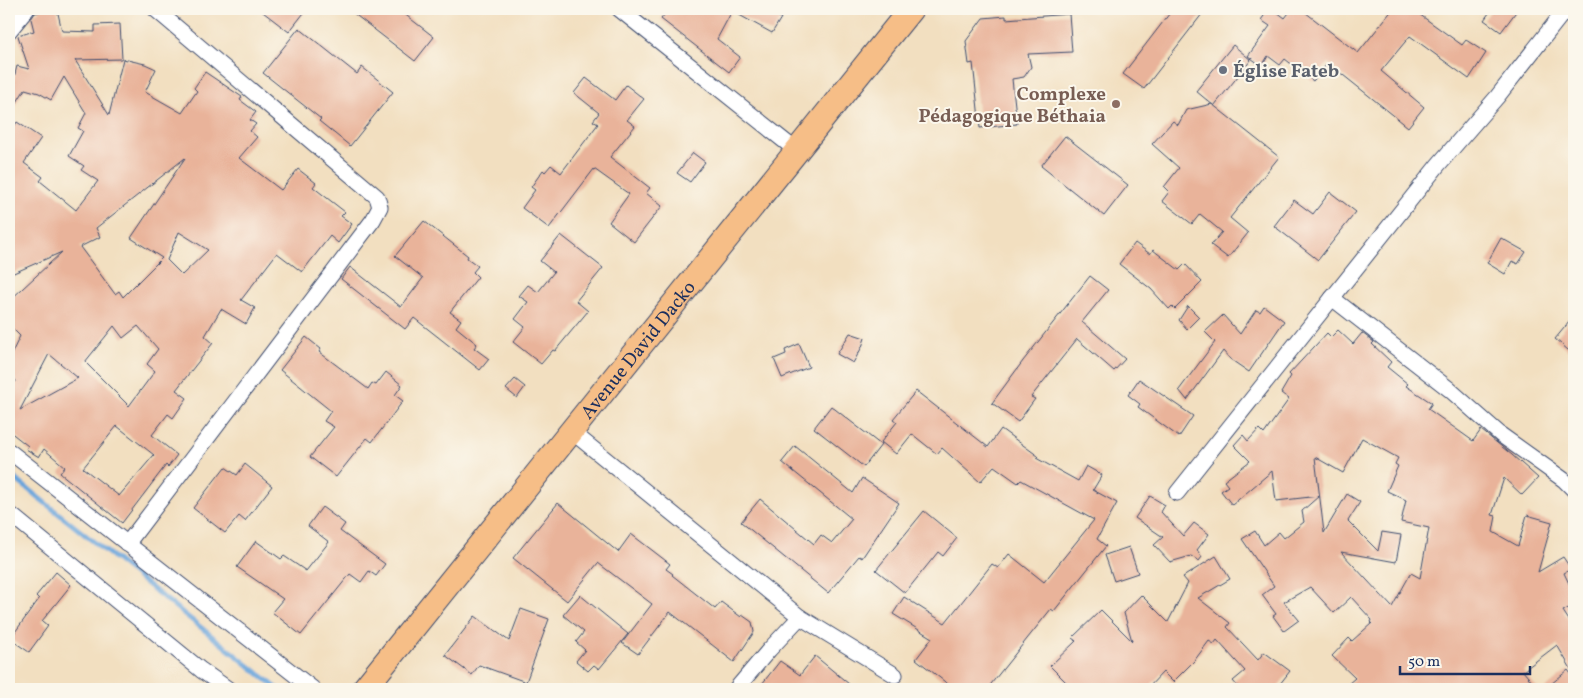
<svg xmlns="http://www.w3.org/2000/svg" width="1583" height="698" viewBox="0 0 1583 698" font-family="Vollkorn,serif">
	<rect width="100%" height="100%" fill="#fbf7ec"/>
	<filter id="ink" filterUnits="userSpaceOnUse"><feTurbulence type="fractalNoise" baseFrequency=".02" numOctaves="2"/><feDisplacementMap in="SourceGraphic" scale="10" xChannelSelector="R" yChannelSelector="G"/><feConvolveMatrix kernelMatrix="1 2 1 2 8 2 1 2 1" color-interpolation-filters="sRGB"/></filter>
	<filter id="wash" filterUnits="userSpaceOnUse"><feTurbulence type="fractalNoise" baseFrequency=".0096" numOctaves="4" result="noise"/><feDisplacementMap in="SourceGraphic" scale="20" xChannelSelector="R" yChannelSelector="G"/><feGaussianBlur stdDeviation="1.12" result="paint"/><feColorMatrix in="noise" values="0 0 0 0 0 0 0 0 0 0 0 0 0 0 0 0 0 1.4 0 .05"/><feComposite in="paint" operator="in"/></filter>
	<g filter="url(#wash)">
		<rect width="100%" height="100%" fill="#f2dfc0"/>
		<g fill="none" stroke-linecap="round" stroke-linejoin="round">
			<!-- stream -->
			<path stroke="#6ba5db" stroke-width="5" d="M9 474 278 689"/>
		</g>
		<g id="blocks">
			<!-- building -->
			<g fill="#e9b39a" fill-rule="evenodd">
				<path d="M39 9H57L62 31 95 32V25L120 24 122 59 75 60 109 115 123 59 145 64 156 69 145 92 182 113 197 91 194 88 205 72 242 97 240 100 256 112 250 120 256 124 250 131 257 137 239 158 281 190 298 169 316 183 313 187 345 212 341 216 352 224 338 243 330 236 302 272 277 253 241 300 255 308 246 324 221 309 205 336 213 343 176 390 187 398 173 418 168 414 152 435 177 455 168 467 166 465 122 523 60 473 65 467 44 449 39 457 26 449 28 446 9 431V389L16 381 9 372V359L20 336 9 325V301L62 252 9 275V134L17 122 41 138 24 163 43 177 40 181 76 210 98 181 81 170 84 166 69 156 83 131 78 128 86 113 64 77 51 100 39 93 25 89 9 115V97L17 66 29 69 18 36 34 31 31 19 35 13 39 12ZM185 158 131 238 162 258 123 297 119 291 115 294 80 247 100 237 96 228ZM179 232 208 250 182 275 167 260ZM114 326 123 338 138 326 158 349 147 364 155 371 129 406 85 362ZM49 354 78 378 20 410ZM117 426 154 455 119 496 83 468Z"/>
				<path d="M259 9H307L289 32Z"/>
				<path d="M348 9H398L434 37 415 61Z"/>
				<path d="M669 9H765L781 18 772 33 732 11 717 39 740 57 729 72 661 19Z"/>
				<path d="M1173 9H1206L1144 89 1123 74Z"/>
				<path d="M1269 9H1273L1285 18 1292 9H1301L1358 53 1393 9H1412L1462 45 1466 40 1486 53 1469 79 1410 36 1381 71 1424 107 1408 127 1328 63 1313 81 1285 59 1280 65 1268 56 1262 66 1248 56 1270 26 1261 20Z"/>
				<path d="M1492 9H1518L1501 32 1484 20Z"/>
				<path d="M1069 14 1072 52 1028 54 1031 67 1024 77 1012 79 1017 124 980 128 973 63 969 64 966 41 983 18 1006 16V19Z"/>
				<path d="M299 28 357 74 362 67 393 92 350 146 319 121 321 119 263 73Z"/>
				<path d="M1233 45 1251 60 1214 106 1196 91Z"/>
				<path d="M586 78 615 100 626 85 644 99 627 120 635 126 610 157 650 188 646 193 662 206 634 242 609 222 629 194 594 169 549 228 522 208 535 190 531 187 543 170 545 172 551 165 561 173 598 124 593 121 599 113 574 93Z"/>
				<path d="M1212 104 1279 157 1230 218 1248 233 1228 258 1211 245 1222 232 1200 214 1192 224 1162 201 1169 192 1164 187 1179 168 1152 144 1173 121 1178 125 1186 110Z"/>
				<path d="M1065 136 1128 185 1104 216 1041 166Z"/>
				<path d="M693 153 705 162 690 182 677 173Z"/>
				<path d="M1330 192 1356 212 1318 260 1274 226 1294 200 1313 214Z"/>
				<path d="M424 221 468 256 467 258 478 266 473 272 478 277 450 312 461 320 456 327 477 344 474 348 489 359 480 370 414 318 405 329 341 279 350 267 401 307 423 278 395 256Z"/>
				<path d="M561 235 603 268 576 301 588 311 555 351 553 350 541 364 513 342 525 327 515 319 528 302 519 296 528 285 538 292 554 272 540 261Z"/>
				<path d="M1501 238 1526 252 1518 264 1512 261 1505 274 1487 263Z"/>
				<path d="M1135 243 1150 254 1153 250 1179 270 1185 264 1202 282 1175 309 1172 306 1169 309 1151 289 1119 264Z"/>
				<path d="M1090 276 1108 290 1082 322 1125 359 1114 371 1077 339 1031 397 1035 399 1018 422 992 403 1023 361Z"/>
				<path d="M1188 306 1199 317 1187 329 1179 320Z"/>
				<path d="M1264 306 1284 321 1249 372 1230 359 1223 351 1187 400 1179 390 1215 342 1205 332 1223 315 1240 334 1256 310 1260 312Z"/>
				<path d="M1574 316V355L1555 339Z"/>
				<path d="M1338 330 1353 344 1362 333 1374 342 1372 344 1391 362 1387 367 1408 384 1406 386 1432 403 1428 409 1473 441 1481 430 1512 455 1538 478 1522 495 1504 478 1492 515 1496 516 1493 532 1518 546 1527 515 1552 522 1538 572 1563 557 1571 569 1564 573 1574 594V605L1563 611 1574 628V674L1557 645 1523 671 1538 689H1342L1355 678 1332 656 1349 638 1352 641 1372 623 1371 622 1372 620 1351 597 1334 613 1310 587 1284 602 1299 620 1284 631 1273 616 1276 614 1262 595 1274 586 1242 539 1255 531 1264 545 1279 532 1284 538 1304 522 1302 511 1319 496 1276 501 1272 471 1232 505 1221 491 1228 486 1224 481 1250 461 1234 445 1243 435 1248 441 1259 429 1264 434 1289 399 1281 393 1291 376 1289 374 1327 333 1331 337ZM1362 438 1398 458 1395 464 1398 466 1387 491 1406 500 1401 522 1429 528 1420 578 1411 573 1392 607 1341 552 1396 562 1401 535 1382 532 1378 551 1348 521 1360 502 1347 494 1324 533 1315 457 1343 473Z"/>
				<path d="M850 333 865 338 862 347 853 363 837 354Z"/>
				<path d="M306 337 321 349 319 352 368 389 372 383 376 385 386 372 402 385 395 395 403 401 372 442 367 438 336 477 310 457 334 427 324 421 331 411 280 370Z"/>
				<path d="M799 344 809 367 782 378 774 359 786 354 785 350Z"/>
				<path d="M515 379 525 387 517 398 506 389Z"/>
				<path d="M1139 379 1193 416 1179 437 1138 407 1140 404 1128 395Z"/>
				<path d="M916 391 988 447 1001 429 1038 456 1036 458 1078 481 1086 466 1102 475 1093 490 1117 503 1097 539 1106 546 1054 611 1051 609 987 689H954L916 659 932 638 893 614 904 597 945 623 992 564 998 568 1009 554 1044 582 1094 520 1021 480 1018 483 994 466 980 482 942 448 937 454 912 434 896 454 881 442 897 422 893 419Z"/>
				<path d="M831 406 881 445 864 467 814 428Z"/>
				<path d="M795 446 853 493 862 478 899 503 862 558 859 556 828 593 741 522 760 499 814 544 821 535 832 543 852 519 782 462Z"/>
				<path d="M245 464 272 486 245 521 239 516 225 533 193 508 225 467 237 475Z"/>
				<path d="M1150 496 1165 505 1161 512 1183 536 1194 523 1209 534 1197 550 1202 557 1199 561 1191 556 1170 562 1154 545 1163 537 1135 518Z"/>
				<path d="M558 503 618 552 631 534 670 564 666 569 673 574 672 575 715 609 721 602 741 617 742 615 752 622 754 632 734 662 670 612 638 654 622 643 652 604 598 563 567 601 513 558Z"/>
				<path d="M322 507 345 524 340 531 385 564 376 576 369 571 361 582 350 574 301 635 272 612 283 599 237 567 256 541 281 559 284 556 306 571 329 542 308 526Z"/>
				<path d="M924 511 957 538 943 556 938 552 905 593 876 570Z"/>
				<path d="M1129 547 1138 573 1114 581 1105 555Z"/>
				<path d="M1216 556 1230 579 1198 598 1230 623 1227 627 1258 660 1264 652 1290 671 1276 689H1240L1233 681 1245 671 1217 640 1214 644 1209 641 1194 661 1173 682 1163 672 1147 689H1073L1050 666 1076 641 1072 638 1101 610 1132 641 1124 613 1141 595 1168 622 1188 583 1183 577Z"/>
				<path d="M56 572 71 585 42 621 48 626 29 652 10 639 39 599 36 596Z"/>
				<path d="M580 595 628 634 599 669 594 665 588 671 576 661 585 650 576 642 584 632 563 615Z"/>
				<path d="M521 609 549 619 526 682 479 665 472 675 445 655 475 616 509 641Z"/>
				<path d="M815 656 855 689H758L780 661 800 675Z"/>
				<path d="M1568 670 1574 678V689H1545Z"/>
			</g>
		</g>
	</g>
	<g filter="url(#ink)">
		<use href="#blocks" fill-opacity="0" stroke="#3b496d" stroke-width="1"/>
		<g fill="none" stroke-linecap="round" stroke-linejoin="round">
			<!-- minor casing -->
			<g stroke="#3b496d" stroke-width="17">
				<g id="minor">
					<path d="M619 9 797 151"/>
					<path d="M9 31 27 9"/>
					<path d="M1332 298 1449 389 1501 435 1564 480 1574 490"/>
					<path d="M571 431 800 617 895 675"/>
					<path d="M9 451 313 689"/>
					<path d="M1177 493 1438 165 1497 97 1566 9"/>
					<path d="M9 513 201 670 228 689"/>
					<path d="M127 544 373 220 380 207 377 197 155 9"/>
					<path d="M736 689 769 650 800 617"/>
				</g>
			</g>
			<!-- primary casing -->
			<g stroke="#3b496d" stroke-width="26">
				<g id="primary">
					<path id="s1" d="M364 689 911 9"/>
				</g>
			</g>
			<!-- minor -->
			<use href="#minor" stroke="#fff" stroke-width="15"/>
			<!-- primary -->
			<use href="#primary" stroke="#f6be87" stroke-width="24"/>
		</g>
	</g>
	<!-- markers -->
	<circle fill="#6b7280" stroke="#fbf7ec" stroke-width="2" cx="1223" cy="70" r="5"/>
	<circle fill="#8d6e63" stroke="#fbf7ec" stroke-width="2" cx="1116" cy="104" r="5"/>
	<g text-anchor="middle" stroke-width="4" stroke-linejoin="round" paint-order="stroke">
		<!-- worship labels -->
		<g font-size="19" font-weight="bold" fill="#5b616d" stroke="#fbf7ec" text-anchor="start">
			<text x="1233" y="77">Église Fateb</text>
		</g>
		<!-- education labels -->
		<g font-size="19" font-weight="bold" fill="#785e54" stroke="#fbf7ec" text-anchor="end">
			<text x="1106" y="100">Complexe<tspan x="1106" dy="22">Pédagogique Béthaia</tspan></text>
		</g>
		<!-- street labels -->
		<g font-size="19" fill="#1b2f5e" stroke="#fbf7ec">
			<text dy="7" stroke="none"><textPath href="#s1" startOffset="436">Avenue David Dacko</textPath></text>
		</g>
	</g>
	<!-- margin -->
	<rect width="1583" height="698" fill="none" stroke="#fbf7ec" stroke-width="30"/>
	<!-- scale -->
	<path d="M1400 666v8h130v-8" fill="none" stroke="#1b2f5e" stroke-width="2.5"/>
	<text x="1408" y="666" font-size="15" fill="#1b2f5e" stroke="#fbf7ec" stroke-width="4" paint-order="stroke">50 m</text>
</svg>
